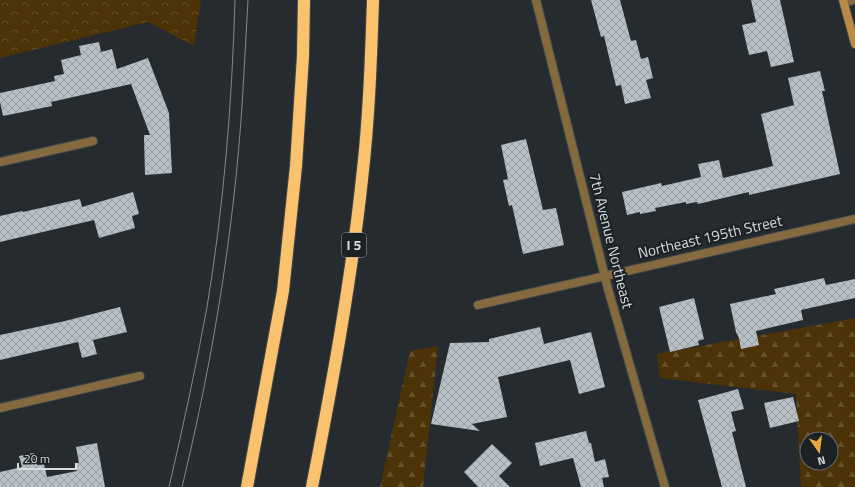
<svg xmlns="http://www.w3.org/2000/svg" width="855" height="487" viewBox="0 0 855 487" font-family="'Titillium Web',sans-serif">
	<defs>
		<pattern id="forest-firs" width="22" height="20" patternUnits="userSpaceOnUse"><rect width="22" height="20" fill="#4c3307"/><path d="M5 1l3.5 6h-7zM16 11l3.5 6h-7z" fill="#65502b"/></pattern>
		<pattern id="park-crowns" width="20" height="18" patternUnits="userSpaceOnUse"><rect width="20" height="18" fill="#4c3307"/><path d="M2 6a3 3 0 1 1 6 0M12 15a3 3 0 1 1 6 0" fill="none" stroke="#65502b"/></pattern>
		<pattern id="building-cross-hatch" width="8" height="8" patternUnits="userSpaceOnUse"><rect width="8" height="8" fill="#b7bfc5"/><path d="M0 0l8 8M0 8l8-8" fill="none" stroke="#99a0a4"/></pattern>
	</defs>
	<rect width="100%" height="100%" fill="#252b2f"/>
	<!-- forest -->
	<g fill="url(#forest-firs)" fill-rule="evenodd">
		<path d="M855 318V487H801L796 394 660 378 657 354ZM807 439H831V463H807Z"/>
		<path d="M438 346 423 487H380L410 351Z"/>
	</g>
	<!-- park -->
	<path fill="url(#park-crowns)" d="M0 0H201L194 46 148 22 0 58Z"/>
	<!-- building -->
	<g fill="url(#building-cross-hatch)">
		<path d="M591 0H620L631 41 636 40 641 59 648 57 653 78 646 80 651 98 625 104 621 85 616 86 604 36 601 37Z"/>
		<path d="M751 0H780L794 62 771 67 767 51 749 55 742 25 756 22Z"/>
		<path d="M99 42 101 52 112 49 117 69 148 58 169 113 172 173 145 175 144 135H150L131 84 51 102 52 106 3 116 0 102V93L55 81 54 76 64 74 61 60 81 55 79 46Z"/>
		<path d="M820 71 825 91H822L840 174 749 195V192L698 204 697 202 686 204V202L655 208 656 211 640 214V212L627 215 622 192 661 183 662 186 701 177 698 164 719 160 723 178 773 166 761 114 794 105 788 78Z"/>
		<path d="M526 139 543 210 556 208 564 245 523 254 512 205 509 206 503 180 508 179 501 145Z"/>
		<path d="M133 192 139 214 132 216 135 228 99 238 94 220 0 242V216L22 211 23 212 80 199 82 207Z"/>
		<path d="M824 278 826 285 855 279V298L801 310 803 320 756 331 759 345 741 349 739 338 736 332 730 304 776 294 774 289Z"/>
		<path d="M694 298 704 339 698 341 699 345 670 352 659 307Z"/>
		<path d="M120 307 127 332 93 340 97 354 82 358 78 342 0 360V335L65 321Z"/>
		<path d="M540 327 544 344 591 332 605 387 579 394 570 360 498 377 507 417 472 424 480 431 431 424 450 343 489 342V339Z"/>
		<path d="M738 389 744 409 731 412 736 431 732 432 746 487H722L698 400Z"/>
		<path d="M793 397 799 421 770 428 764 403Z"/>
		<path d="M586 431 589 443H591L595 462 605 459 609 477 602 478 604 487H581L573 458 540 466 535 443Z"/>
		<path d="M97 443 105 487H0V472L22 467 19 456 34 453 37 465 44 464 47 477 77 471 75 463H79L76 447Z"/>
		<path d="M492 444 512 463 499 476 510 487H478L464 472Z"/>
	</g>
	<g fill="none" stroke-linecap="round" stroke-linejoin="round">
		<!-- lane casing -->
		<g stroke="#41474b" stroke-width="10">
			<path id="lane" d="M844 3 853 0"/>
		</g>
		<!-- street casing -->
		<g stroke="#41474b" stroke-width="10">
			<g id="street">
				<path d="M536 0 608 289 665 487"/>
				<path d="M0 162 93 141"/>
				<path d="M478 305 855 219"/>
				<path d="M0 408 140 376"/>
			</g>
		</g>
		<!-- secondary casing -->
		<g stroke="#41474b" stroke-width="10">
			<path id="secondary" d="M843 0 855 44"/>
		</g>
		<!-- highway casing -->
		<g stroke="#41474b" stroke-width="14">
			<g id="highway">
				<path d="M247 487 283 291 296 166 303 56 304 0"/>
				<path d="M312 487C332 385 351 282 362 179 369 119 371 60 373 0"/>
			</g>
		</g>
		<!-- lane -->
		<use href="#lane" stroke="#85693f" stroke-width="8"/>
		<!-- street -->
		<use href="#street" stroke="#85693f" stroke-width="8"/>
		<!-- secondary -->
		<use href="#secondary" stroke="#b98b46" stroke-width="8"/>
		<!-- highway -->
		<use href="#highway" stroke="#fbc26e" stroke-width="12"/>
		<!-- tram -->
		<g stroke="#83888c" stroke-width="1">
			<path d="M169 487C183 427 196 367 207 307 224 205 232 102 235 0"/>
			<path d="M182 487C215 351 237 212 244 72 245 48 247 24 248 0"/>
		</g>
	</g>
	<g text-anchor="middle" stroke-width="4" stroke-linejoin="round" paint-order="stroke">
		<!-- shield labels -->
		<rect fill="#1b2125" stroke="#9fa3a6" stroke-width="1" x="342" y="233" width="24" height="24" rx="3"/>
		<g font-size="14" font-weight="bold" fill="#d7dbde">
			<text x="354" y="250">I 5</text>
		</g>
		<!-- street labels -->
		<g font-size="15" fill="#d7dbde" stroke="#1b2125">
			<text transform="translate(710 237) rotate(-13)" y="5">Northeast 195th Street</text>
			<text transform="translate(611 241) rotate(76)" y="5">7th Avenue Northeast</text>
		</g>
	</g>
	<!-- north arrow -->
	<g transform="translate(819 451) rotate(166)"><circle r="19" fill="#1b2125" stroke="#666b6f"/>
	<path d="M0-3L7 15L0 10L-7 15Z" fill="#eca93a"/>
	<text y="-6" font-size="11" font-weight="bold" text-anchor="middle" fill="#d7dbde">N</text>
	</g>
	<!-- scale -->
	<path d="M18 463v6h58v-6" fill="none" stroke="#d7dbde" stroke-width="2"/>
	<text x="24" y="463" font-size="12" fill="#d7dbde" stroke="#1b2125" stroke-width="3" paint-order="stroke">20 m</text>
</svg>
